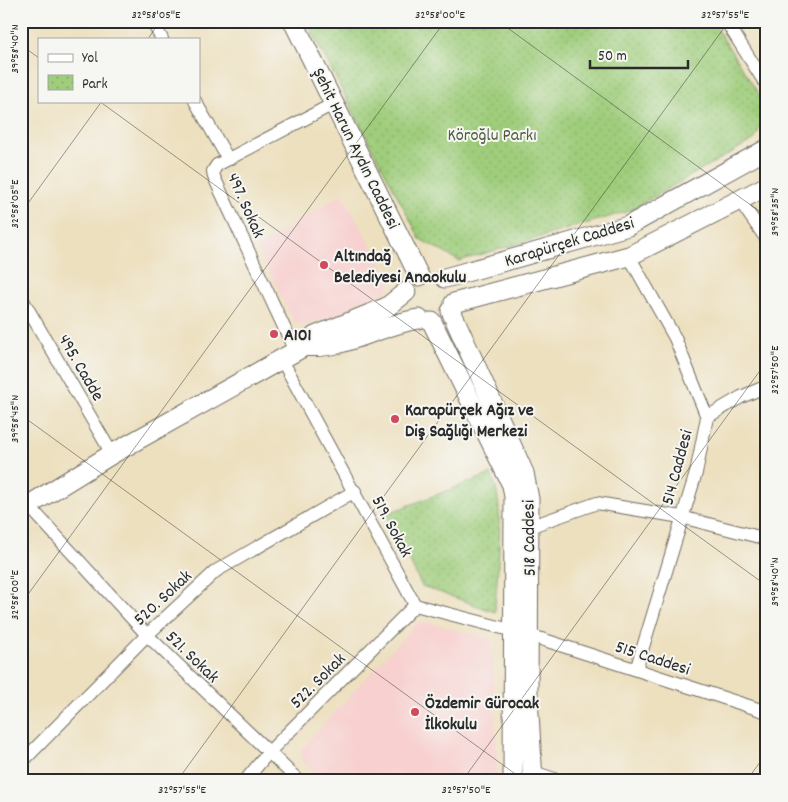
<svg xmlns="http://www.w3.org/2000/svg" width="788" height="802" viewBox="0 0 788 802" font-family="Dekko,sans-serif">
	<defs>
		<pattern id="park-dots" width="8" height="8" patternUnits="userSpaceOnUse" patternTransform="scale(1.25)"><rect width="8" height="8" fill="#9fcd7b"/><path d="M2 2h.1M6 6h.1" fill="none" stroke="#89b06a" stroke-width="1.8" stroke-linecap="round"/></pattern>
	</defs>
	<rect width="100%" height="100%" fill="#f6f6f2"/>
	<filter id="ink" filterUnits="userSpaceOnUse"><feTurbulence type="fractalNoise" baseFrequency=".02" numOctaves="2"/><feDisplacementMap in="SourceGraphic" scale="10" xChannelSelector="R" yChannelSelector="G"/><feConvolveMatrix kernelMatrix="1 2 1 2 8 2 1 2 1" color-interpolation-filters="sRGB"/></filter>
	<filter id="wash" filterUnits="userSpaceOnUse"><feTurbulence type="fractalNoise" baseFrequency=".0096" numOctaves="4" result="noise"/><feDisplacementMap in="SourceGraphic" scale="20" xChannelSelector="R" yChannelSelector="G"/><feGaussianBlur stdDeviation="1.12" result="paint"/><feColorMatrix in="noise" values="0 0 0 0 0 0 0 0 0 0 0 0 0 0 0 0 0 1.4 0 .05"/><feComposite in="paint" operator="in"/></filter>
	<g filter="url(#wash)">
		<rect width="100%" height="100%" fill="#ede0bf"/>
		<!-- built -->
		<g fill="#f7d0cf">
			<path d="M342 194 392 283 386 292 352 304 351 312 302 325 293 321 257 248Z"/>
			<path d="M419 620 492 639 498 781H324L301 760 302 748Z"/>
		</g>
		<!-- park -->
		<g fill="url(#park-dots)" stroke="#657c53">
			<path d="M306 21H712L767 107V111L755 139 629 211 459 261 420 239Z"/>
			<path d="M491 474C507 506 496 575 495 612L422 586 386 514Z"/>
		</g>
	</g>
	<g filter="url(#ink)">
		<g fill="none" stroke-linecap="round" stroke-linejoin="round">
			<!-- street casing -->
			<g stroke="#6f6a5f" stroke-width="14">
				<g id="street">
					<path d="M152 21 162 39"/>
					<path d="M726 21 767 86"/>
					<path d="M195 101 228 159"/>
					<path d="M740 201 767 240"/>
					<path d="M629 256 675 338 707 417 696 473 636 670"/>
					<path d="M21 297 112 454"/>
					<path d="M296 353 214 177 213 171 217 165 335 103"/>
					<path d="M282 360 415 605 529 635 767 712"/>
					<path d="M707 417 741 397 767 386"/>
					<path d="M29 506 147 635 299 781"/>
					<path d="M529 527 597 503 681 517 767 539"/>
					<path d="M21 763 147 635 216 571 355 491"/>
					<path d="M534 772 560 781"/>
					<path d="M245 781 268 753 415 605"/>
				</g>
			</g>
			<!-- secondary casing -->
			<g stroke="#6f6a5f" stroke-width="21">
				<g id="secondary">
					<path d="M293 21 419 276"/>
					<path d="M445 278 628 226 767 149"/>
					<path d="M406 292 387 307 315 336 305 346C343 351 381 324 419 319"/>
					<path d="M454 303 629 256 767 186"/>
					<path d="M451 311 524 473 529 499 528 697 533 781"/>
					<path d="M432 322 512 485 514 497 513 781"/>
					<path d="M21 510 112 454 305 346"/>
				</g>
			</g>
			<!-- street -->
			<use href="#street" stroke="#fff" stroke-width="12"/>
			<!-- secondary -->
			<use href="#secondary" stroke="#fff" stroke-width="19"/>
		</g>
	</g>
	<!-- ticks -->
	<path fill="none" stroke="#2b2b2b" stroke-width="1" stroke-opacity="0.45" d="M498 21 767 217M148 39 160 21M21 45 39 58M99 101 767 586M21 213 102 101M21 415 525 781M21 604 445 21M177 781 729 21M462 781 767 361M746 781 767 753"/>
	<!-- markers -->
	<g fill="#d1495b" stroke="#f6f6f2" stroke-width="2">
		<circle cx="324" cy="265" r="5"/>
		<circle cx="274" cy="334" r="5"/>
		<circle cx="395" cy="419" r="5"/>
		<circle cx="415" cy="712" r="5"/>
	</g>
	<g text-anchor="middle" stroke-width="4" stroke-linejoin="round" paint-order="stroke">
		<!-- park labels -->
		<g font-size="18" fill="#4e5c43" stroke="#f6f6f2">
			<text x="492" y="140">Köroğlu Parkı</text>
		</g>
		<!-- street labels -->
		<g font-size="18" fill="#2b2b2b" stroke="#f6f6f2">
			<text transform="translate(357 148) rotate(64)" y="6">Şehit Harun Aydın Caddesi</text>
			<text transform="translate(247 205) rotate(66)" y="6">497. Sokak</text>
			<text transform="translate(569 241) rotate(-17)" y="6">Karapürçek Caddesi</text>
			<text transform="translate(82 367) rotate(60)" y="6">495. Cadde</text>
			<text transform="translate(676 467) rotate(-75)" y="6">514 Caddesi</text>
			<text transform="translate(393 526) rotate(62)" y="6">519. Sokak</text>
			<text transform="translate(528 538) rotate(-91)" y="6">518 Caddesi</text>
			<text transform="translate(162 597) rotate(-43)" y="6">520. Sokak</text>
			<text transform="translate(193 656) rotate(44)" y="6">521. Sokak</text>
			<text transform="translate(653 657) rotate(18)" y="6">515 Caddesi</text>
			<text transform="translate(317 680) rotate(-45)" y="6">522. Sokak</text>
		</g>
		<!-- poi labels -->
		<g font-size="18" font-weight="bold" fill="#2b2b2b" stroke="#f6f6f2" text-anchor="start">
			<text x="334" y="261">Altındağ<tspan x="334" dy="21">Belediyesi Anaokulu</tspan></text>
			<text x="284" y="340">A101</text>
			<text x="405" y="415">Karapürçek Ağız ve<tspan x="405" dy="21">Diş Sağlığı Merkezi</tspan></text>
			<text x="425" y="708">Özdemir Gürocak<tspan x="425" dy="21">İlkokulu</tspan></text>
		</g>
	</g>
	<!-- margin -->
	<rect width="788" height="802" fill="none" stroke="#f6f6f2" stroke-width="55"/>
	<!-- legend -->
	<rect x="38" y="38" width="162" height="65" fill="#f6f6f2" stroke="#a5a5a2"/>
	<rect x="48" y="54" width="25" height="8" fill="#ffffff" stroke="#a5a5a2"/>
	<text x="82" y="62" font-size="15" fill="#2b2b2b">Yol</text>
	<rect x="48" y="75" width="25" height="15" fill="url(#park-dots)" stroke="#a5a5a2"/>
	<text x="82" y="88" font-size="15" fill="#2b2b2b">Park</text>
	<!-- scale -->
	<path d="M590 60v8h98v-8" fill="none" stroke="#2b2b2b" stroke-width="2.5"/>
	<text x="598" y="60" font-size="15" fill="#2b2b2b" stroke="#f6f6f2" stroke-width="4" paint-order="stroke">50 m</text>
	<rect x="28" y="28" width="732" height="746" fill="none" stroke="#2b2b2b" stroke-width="2"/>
	<g font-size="12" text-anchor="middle" fill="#2b2b2b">
		<text x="156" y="18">32°58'05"E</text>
		<text x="440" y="18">32°58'00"E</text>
		<text x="725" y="18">32°57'55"E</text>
		<text transform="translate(14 49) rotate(-90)" y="4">39°58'40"N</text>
		<text transform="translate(14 204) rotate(-90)" y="4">32°58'05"E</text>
		<text transform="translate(774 212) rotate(-90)" y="4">39°58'35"N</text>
		<text transform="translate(774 370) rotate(-90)" y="4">32°57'50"E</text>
		<text transform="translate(14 419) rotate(-90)" y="4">39°58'45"N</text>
		<text transform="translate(774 582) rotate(-90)" y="4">39°58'40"N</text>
		<text transform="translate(14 595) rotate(-90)" y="4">32°58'00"E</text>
		<text x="182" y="793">32°57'55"E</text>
		<text x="466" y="793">32°57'50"E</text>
	</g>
</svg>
